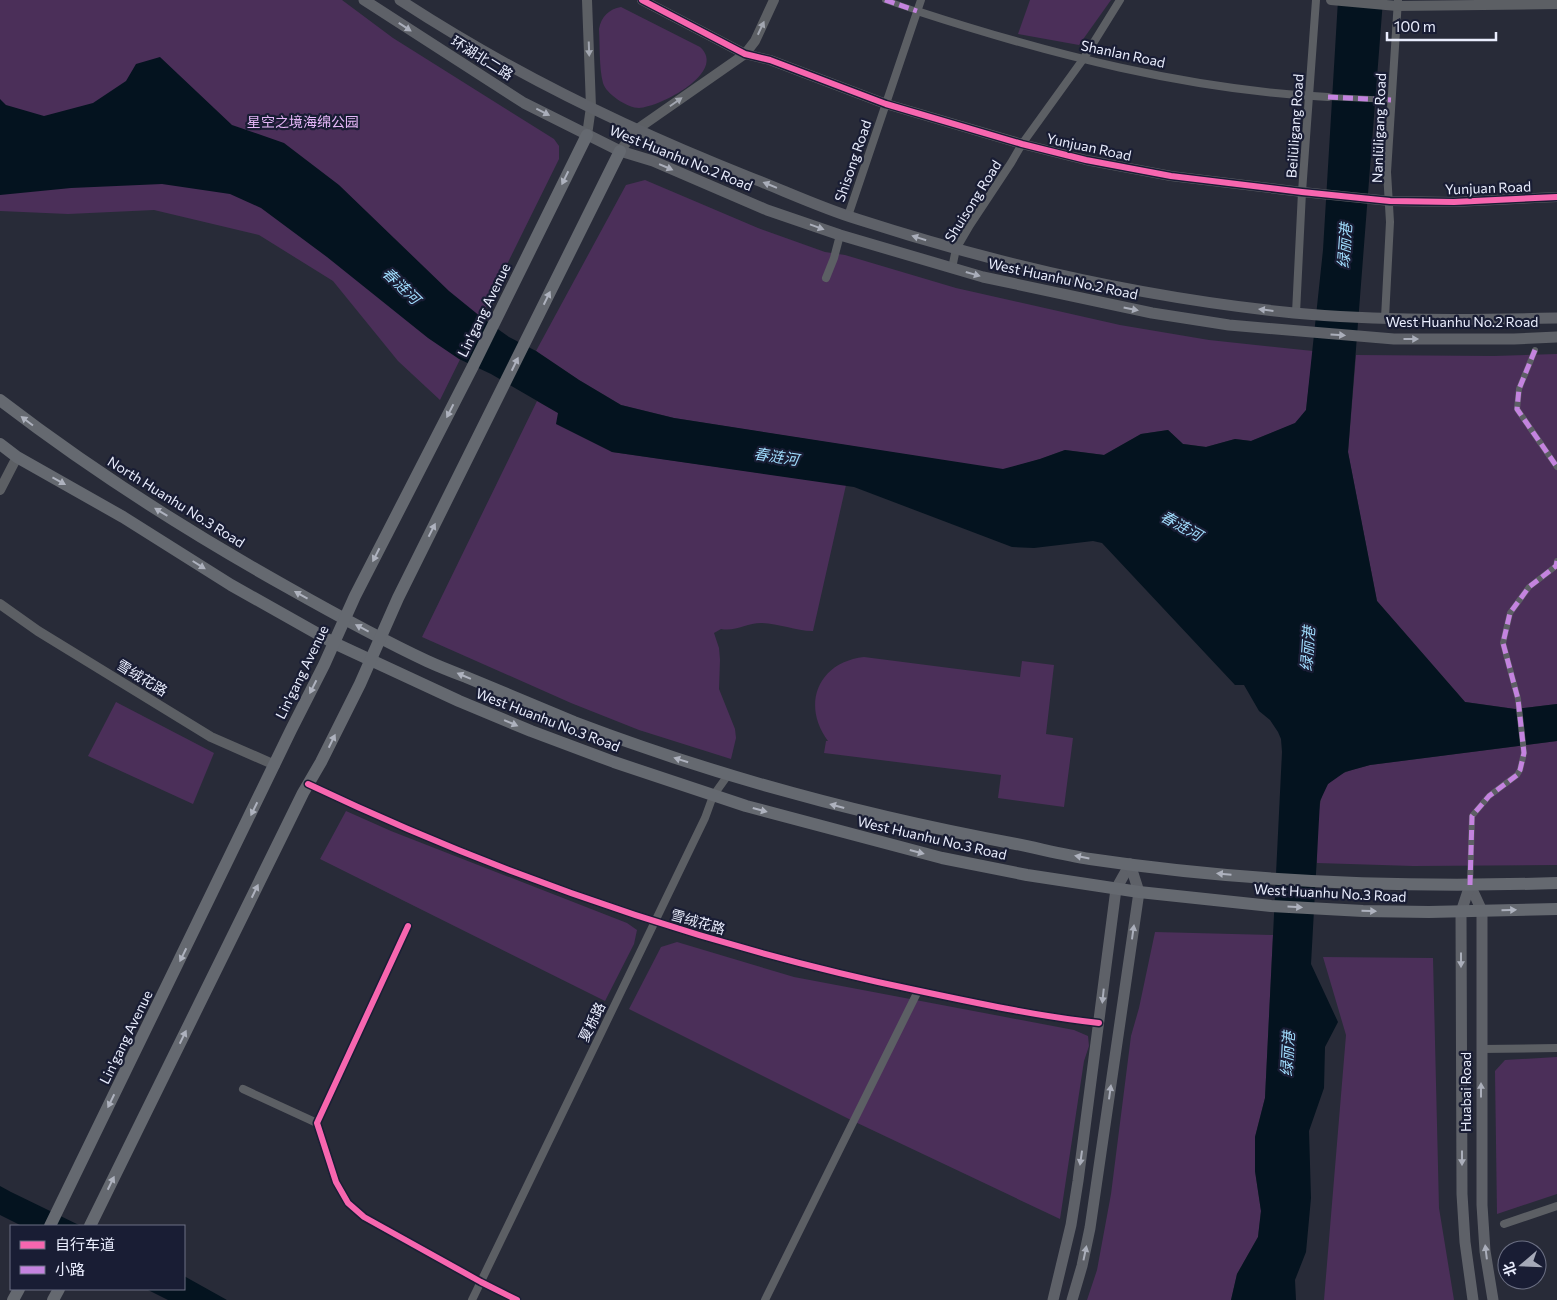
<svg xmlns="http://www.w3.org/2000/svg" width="1557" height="1300" viewBox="0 0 1557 1300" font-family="Commissioner,'Noto Sans SC',sans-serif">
	<rect width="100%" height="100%" fill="#282b38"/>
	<!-- green -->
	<g fill="#4b2f59">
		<path d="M0 0H342L393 38 554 139 559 146V159L440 400 398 361 333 281 259 235 154 210 68 214 0 211Z"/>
		<path d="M1030 0H1111L1079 45 1018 34Z"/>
		<path d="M621 7 700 47C728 72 660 107 639 108 628 108 606 94 603 83 599 68 600 45 599 29 601 17 609 9 621 7Z"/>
		<path d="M645 180 758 228 825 252 845 255 956 288 1120 325 1209 340 1313 351 1306 410 1296 423 1251 441 1235 439 1206 447 1183 444 1168 430 1141 434 1104 455 1065 450 1040 459 1003 470 674 418 621 405 579 380 536 351 626 185Z"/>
		<path d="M1557 354V704L1515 709 1465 702 1377 601 1348 452 1356 355 1494 356Z"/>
		<path d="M537 401 558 413 612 452 846 485 813 631C795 631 778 623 761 623 747 623 735 632 721 629L714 633 719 648 720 660 719 689 735 729 736 738 731 759 639 730 571 703 422 637Z"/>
		<path d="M864 657 1020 677 1022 661 1054 665 1046 734 1073 738 1064 807 998 798 1001 775 824 753 826 741H828C801 705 818 662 864 657Z"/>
		<path d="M116 702 214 753 193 804 88 756Z"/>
		<path d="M1557 741V865L1413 866 1317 863C1318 843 1315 799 1328 784 1338 772 1356 769 1370 765Z"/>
		<path d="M346 811 391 831 627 923 637 930 634 944 605 1001 320 859Z"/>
		<path d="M1155 932 1273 935 1265 1098 1255 1137V1171L1261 1211 1258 1237 1237 1274 1231 1300H1087L1097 1270 1111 1194 1131 1036 1139 1008Z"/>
		<path d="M677 942 794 977 1074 1030 1088 1036 1089 1046 1084 1061 1060 1219 851 1120 629 1009 661 947Z"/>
		<path d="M1323 957 1433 958 1439 1208 1454 1300H1324L1346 1035Z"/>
		<path d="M1557 1057V1194L1497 1214 1495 1071 1505 1060Z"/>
	</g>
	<!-- water -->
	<g fill="#04131f">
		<path d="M1338 0H1383L1348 452 1377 601 1465 702 1515 709 1557 704V741L1370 765 1345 772 1328 784 1320 801 1311 964 1338 1022 1325 1047 1324 1088 1309 1131 1311 1198 1306 1252 1295 1280 1296 1300H1231L1237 1274 1258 1237 1261 1211 1255 1171V1137L1265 1098 1282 752 1281 739 1278 732 1270 720 1259 711 1244 685H1235L1102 543 1093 541 1034 548 1012 547 854 487 612 452 556 424 558 413 491 374 459 359 428 338 327 257 261 208 230 194 162 184 71 188 0 195V99L6 105 44 116 93 103 126 81 136 64 160 57 232 125 284 143 339 185 449 291 481 317 509 337 536 351 579 380 621 405 674 418 1003 469 1040 459 1065 450 1104 455 1141 434 1168 430 1183 444 1206 447 1235 439 1251 441 1295 423 1306 410 1323 250Z"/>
		<path d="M0 1186 11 1192 81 1226H22L0 1215Z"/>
		<path d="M184 1276 227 1300H168L146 1289H184Z"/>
	</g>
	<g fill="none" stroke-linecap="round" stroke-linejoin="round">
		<!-- pedestrian -->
		<g stroke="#5c5f64" stroke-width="6">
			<path d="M885 0 917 11"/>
			<path d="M1328 97 1391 100"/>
			<path d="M1535 350 1519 389 1517 409 1557 467"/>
			<path d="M1470 885 1472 816 1489 796 1517 775 1520 770 1524 753 1518 699 1503 643 1510 613 1529 587 1556 566 1557 561"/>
		</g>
		<!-- minor -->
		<g stroke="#5c5f64" stroke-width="8">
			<path d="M917 11C1049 54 1188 90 1328 97"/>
			<path d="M848 216 921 0"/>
			<path d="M952 268 956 249 970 225 1011 163 1022 144 1084 58 1120 0"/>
			<path d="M826 278 834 258 840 235"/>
			<path d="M1296 313 1302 192 1316 0"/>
			<path d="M1385 318 1390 222 1387 172 1398 0"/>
			<path d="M308 784C502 876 705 946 915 990 976 1003 1037 1016 1099 1023"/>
			<path d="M408 926 317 1123 336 1182 348 1203 364 1217 481 1282 517 1300"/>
			<path d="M1481 1049 1557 1048"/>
			<path d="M243 1089 317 1123"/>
			<path d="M1504 1224 1557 1206"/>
			<path d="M472 1300 705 818 713 796 728 775"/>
			<path d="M765 1300 918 991"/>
		</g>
		<!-- tertiary -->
		<g stroke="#5c5f64" stroke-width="10">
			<path d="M587 0 591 107 587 135"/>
			<path d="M642 0 745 54 770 60 886 104 1022 144 1086 160 1171 176 1302 192 1390 201 1454 202 1557 197"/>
			<path d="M1331 0 1397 6 1557 4"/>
			<path d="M620 151 636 130 745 54 755 41 774 0"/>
			<path d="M0 490 17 457"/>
			<path d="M0 604 38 631 211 737 275 765"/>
		</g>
		<!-- secondary -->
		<g stroke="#5e6168" stroke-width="11">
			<path d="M364 0 524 103 620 151 653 161 767 210 840 235 983 277 1152 313 1229 325 1394 339H1514L1557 337"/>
			<path d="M400 0C510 72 627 129 749 177 785 191 821 208 857 219 999 265 1145 298 1294 313 1381 321 1470 320 1557 318"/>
			<path d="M1470 885 1482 911V1205L1485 1251 1493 1300"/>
			<path d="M1470 885 1461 912 1462 1194 1465 1242 1473 1300"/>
			<path d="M1053 1300 1071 1225 1078 1181 1116 889 1130 864"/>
			<path d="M1072 1300 1082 1266 1090 1228 1139 892 1130 864"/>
		</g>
		<!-- primary -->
		<g stroke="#656970" stroke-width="12">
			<path d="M0 400C91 470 187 531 287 587 333 613 380 639 427 661 440 667 453 672 466 677 502 692 538 707 574 722 718 777 865 816 1016 844 1041 849 1065 855 1090 859 1244 882 1401 888 1557 883"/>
			<path d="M0 444 17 457 123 517 231 585 334 643 459 701 531 731 614 762 746 806 942 858 1027 875 1139 892 1271 906 1363 911 1429 912 1557 909"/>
			<path d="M50 1226 291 730 324 665 355 596 472 368 587 135"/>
			<path d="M90 1226 303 793 321 762 360 684 398 598 620 151"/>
			<path d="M13 1300 19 1289"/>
			<path d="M53 1300 59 1289"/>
		</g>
		<!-- quiet -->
		<g stroke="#c483df" stroke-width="5" stroke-dasharray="10 5" stroke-linecap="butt">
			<path d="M885 0 917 11"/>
			<path d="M1328 97 1391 100"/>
			<path d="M1535 350 1519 389 1517 409 1557 467"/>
			<path d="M1470 885 1472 816 1489 796 1517 775 1520 770 1524 753 1518 699 1503 643 1510 613 1529 587 1556 566 1557 561"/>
		</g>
		<!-- cycleway casing -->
		<g stroke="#191d34" stroke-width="9">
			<g id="cycleway">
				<path d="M642 0 745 54 770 60 886 104 1022 144 1086 160 1171 176 1302 192 1390 201 1454 202 1557 197"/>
				<path d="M308 784C502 876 705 946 915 990 976 1003 1037 1016 1099 1023"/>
				<path d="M408 926 317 1123 336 1182 348 1203 364 1217 481 1282 517 1300"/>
			</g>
		</g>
		<!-- cycleway -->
		<use href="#cycleway" stroke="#f766af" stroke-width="6"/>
	</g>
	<!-- one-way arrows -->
	<defs><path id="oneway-solid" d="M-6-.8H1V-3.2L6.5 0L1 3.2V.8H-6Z" transform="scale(1.25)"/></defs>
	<g fill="#aaaeba">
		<use href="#oneway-solid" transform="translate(405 27) rotate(33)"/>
		<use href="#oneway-solid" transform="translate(543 112) rotate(27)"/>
		<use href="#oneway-solid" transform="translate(666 167) rotate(23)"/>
		<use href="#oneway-solid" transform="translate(770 185) rotate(-158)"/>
		<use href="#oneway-solid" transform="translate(817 227) rotate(20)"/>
		<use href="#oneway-solid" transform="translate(919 238) rotate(-163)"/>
		<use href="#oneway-solid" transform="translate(973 274) rotate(16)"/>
		<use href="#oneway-solid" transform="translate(1131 309) rotate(11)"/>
		<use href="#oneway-solid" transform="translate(1266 310) rotate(-173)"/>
		<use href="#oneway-solid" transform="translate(1338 335) rotate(4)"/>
		<use href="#oneway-solid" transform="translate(1411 339)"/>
		<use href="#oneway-solid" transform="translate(1133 932) rotate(-82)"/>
		<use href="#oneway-solid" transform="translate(1461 960) rotate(90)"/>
		<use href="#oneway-solid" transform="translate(1103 996) rotate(96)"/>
		<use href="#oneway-solid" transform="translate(1481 1090) rotate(-90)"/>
		<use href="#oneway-solid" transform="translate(1110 1092) rotate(-82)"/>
		<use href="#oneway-solid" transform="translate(1081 1158) rotate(98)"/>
		<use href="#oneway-solid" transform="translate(1462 1158) rotate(90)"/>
		<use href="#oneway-solid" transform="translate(1486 1252) rotate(-97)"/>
		<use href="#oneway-solid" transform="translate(1085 1253) rotate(-78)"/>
	</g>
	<g fill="#a2a6b0">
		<use href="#oneway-solid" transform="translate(761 28) rotate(-65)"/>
		<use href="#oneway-solid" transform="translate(589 49) rotate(88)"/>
		<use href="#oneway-solid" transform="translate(676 102) rotate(-35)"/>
	</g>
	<g fill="#aeb2be">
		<use href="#oneway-solid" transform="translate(565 178) rotate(116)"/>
		<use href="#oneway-solid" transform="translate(547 298) rotate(-64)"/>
		<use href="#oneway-solid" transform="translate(515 364) rotate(-64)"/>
		<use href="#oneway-solid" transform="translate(450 411) rotate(117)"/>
		<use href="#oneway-solid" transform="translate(27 421) rotate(-143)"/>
		<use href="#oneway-solid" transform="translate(59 481) rotate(29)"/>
		<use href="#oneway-solid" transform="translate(161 512) rotate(-149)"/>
		<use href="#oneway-solid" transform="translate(432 530) rotate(-63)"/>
		<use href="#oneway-solid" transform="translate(376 555) rotate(117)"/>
		<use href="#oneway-solid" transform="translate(199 565) rotate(32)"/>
		<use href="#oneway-solid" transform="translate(301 595) rotate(-151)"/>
		<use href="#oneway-solid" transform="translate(362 628) rotate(-152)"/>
		<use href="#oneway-solid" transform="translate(464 676) rotate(-157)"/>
		<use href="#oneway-solid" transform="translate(313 687) rotate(117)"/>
		<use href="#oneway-solid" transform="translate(511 723) rotate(23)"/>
		<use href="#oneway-solid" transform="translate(332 741) rotate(-64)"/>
		<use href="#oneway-solid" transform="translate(681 760) rotate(-162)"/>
		<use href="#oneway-solid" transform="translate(837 806) rotate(-165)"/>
		<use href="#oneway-solid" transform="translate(254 809) rotate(116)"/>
		<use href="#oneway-solid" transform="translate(760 810) rotate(15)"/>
		<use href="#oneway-solid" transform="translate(917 852) rotate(15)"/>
		<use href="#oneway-solid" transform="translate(1082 857) rotate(-169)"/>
		<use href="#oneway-solid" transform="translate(1224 874) rotate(-175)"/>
		<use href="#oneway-solid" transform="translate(255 891) rotate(-64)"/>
		<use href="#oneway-solid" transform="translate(1295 907) rotate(3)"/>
		<use href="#oneway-solid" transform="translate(1509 910) rotate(-2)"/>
		<use href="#oneway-solid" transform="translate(1369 911) rotate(2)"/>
		<use href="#oneway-solid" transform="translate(183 955) rotate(116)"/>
		<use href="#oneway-solid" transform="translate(183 1037) rotate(-64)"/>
		<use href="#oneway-solid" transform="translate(111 1101) rotate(116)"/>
		<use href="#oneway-solid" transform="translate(111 1183) rotate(-64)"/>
	</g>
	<g text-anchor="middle" stroke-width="4.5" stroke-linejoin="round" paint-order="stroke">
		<!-- street labels -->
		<g font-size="14" fill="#e9edfd" stroke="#191d34">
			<text transform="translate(1123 54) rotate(12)" y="5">Shanlan Road</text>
			<text transform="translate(482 58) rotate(32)" y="5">环湖北二路</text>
			<text transform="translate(1295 126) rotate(-86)" y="5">Beilüligang Road</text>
			<text transform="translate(1379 128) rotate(-88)" y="5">Nanlüligang Road</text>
			<text transform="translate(1089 147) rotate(12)" y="5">Yunjuan Road</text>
			<text transform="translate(681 158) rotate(22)" y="5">West Huanhu No.2 Road</text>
			<text transform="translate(853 161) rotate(-71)" y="5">Shisong Road</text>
			<text transform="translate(1488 188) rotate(-2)" y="5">Yunjuan Road</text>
			<text transform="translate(973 201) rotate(-58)" y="5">Shuisong Road</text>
			<text transform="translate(1063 279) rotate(12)" y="5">West Huanhu No.2 Road</text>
			<text transform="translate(484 310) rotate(-64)" y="5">Lin'gang Avenue</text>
			<text x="1462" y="327">West Huanhu No.2 Road</text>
			<text transform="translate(176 502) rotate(32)" y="5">North Huanhu No.3 Road</text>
			<text transform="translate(302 672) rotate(-64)" y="5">Lin'gang Avenue</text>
			<text transform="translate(142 678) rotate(31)" y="5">雪绒花路</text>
			<text transform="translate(548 720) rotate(21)" y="5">West Huanhu No.3 Road</text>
			<text transform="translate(932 838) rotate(13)" y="5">West Huanhu No.3 Road</text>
			<text transform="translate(1330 893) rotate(3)" y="5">West Huanhu No.3 Road</text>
			<text transform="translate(698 922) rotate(16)" y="5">雪绒花路</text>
			<text transform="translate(592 1022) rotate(-64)" y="5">夏栎路</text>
			<text transform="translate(126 1037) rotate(-64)" y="5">Lin'gang Avenue</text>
			<text transform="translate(1466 1092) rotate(-90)" y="5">Huabai Road</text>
		</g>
		<!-- park labels -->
		<g font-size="14" fill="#e4b6f7" stroke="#191d34">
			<text x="303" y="127">星空之境海绵公园</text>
		</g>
		<!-- water labels -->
		<g font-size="15" font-style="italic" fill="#a0dcfd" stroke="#191d34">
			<text transform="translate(1345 246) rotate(-86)" y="5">绿丽港</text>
			<text transform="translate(401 286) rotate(44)" y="5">春涟河</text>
			<text transform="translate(776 457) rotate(9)" y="5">春涟河</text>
			<text transform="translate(1181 526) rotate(29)" y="5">春涟河</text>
			<text transform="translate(1308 649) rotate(-86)" y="5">绿丽港</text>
			<text transform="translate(1288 1054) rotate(-87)" y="5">绿丽港</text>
		</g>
	</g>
	<!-- legend -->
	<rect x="10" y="1225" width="175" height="65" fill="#191d34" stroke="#6c7084"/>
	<rect x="20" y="1241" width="25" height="8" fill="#f766af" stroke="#6c7084"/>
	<text x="55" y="1250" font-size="15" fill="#e9edfd">自行车道</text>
	<rect x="20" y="1266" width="25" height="8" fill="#c483df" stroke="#6c7084"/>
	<text x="55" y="1275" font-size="15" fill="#e9edfd">小路</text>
	<!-- north arrow -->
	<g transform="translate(1522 1265) rotate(251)"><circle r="24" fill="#191d34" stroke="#6c7084"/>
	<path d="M0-4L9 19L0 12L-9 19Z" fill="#a5a9b8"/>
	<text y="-8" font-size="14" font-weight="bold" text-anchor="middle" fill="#e9edfd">北</text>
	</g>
	<!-- scale -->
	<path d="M1387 32v8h109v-8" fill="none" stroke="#e9edfd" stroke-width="2.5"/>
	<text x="1394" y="32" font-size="15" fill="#e9edfd" stroke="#191d34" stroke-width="4" paint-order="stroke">100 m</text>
</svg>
